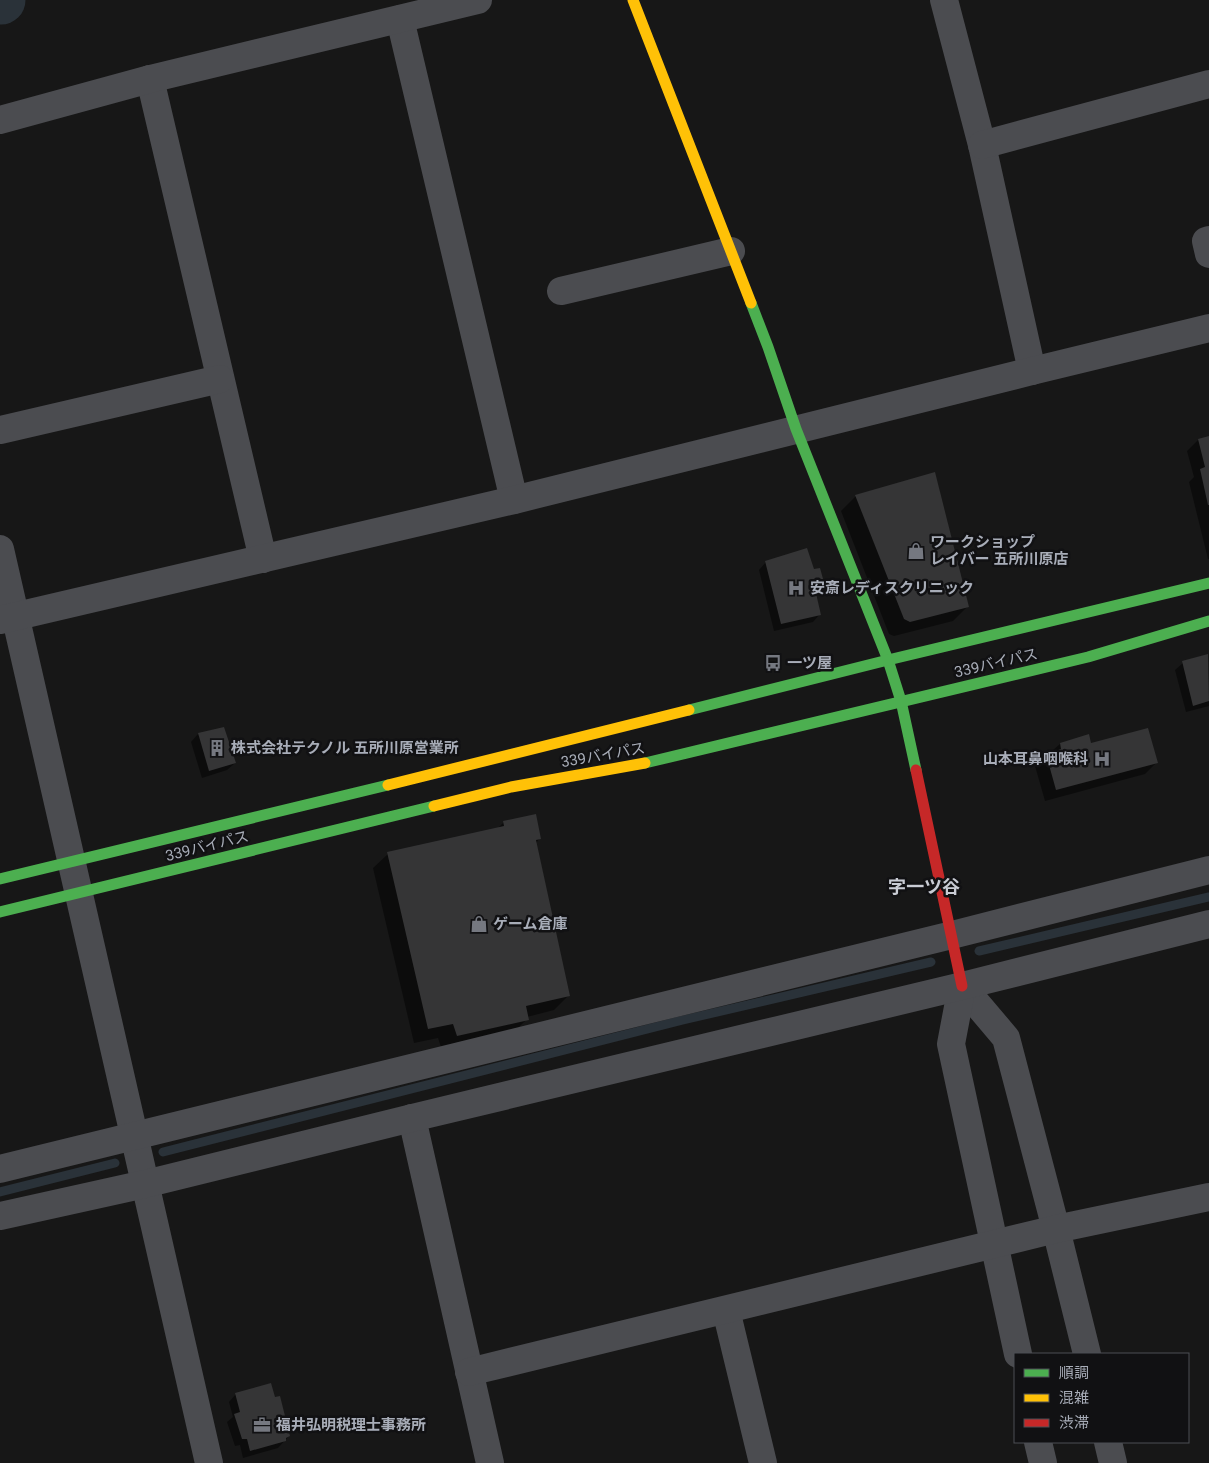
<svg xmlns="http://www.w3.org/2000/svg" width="1209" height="1463" viewBox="0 0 1209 1463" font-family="Roboto,'Noto Sans JP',sans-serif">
	<rect width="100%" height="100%" fill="#171717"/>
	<!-- shadow -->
	<g fill="#0007">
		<path d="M1209 438V559H1208L1189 482 1194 477 1187 451 1198 440Z"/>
		<path d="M856 496 968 606 953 621 894 636 889 634 841 511Z"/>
		<path d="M766 562 813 571 824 586 815 594 820 614 813 622 774 631 759 570Z"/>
		<path d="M1208 655 1209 706 1186 712 1175 670 1183 663Z"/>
		<path d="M198 734 235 763 227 770 202 778 191 742Z"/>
		<path d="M1060 744 1090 745 1156 763 1145 774 1045 801 1035 766Z"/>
		<path d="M504 822 540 838 536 843 569 995 554 1010 527 1017V1019L512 1034 442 1050 438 1038 414 1043 373 868 388 854 497 829Z"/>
		<path d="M236 1394 289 1436 278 1448 243 1458 240 1445 235 1446 227 1422 233 1417 229 1402Z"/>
	</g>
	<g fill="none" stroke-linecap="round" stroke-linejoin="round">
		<!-- stream -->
		<g stroke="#2a3239" stroke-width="9">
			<path d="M979 951 1209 897"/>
			<path d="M163 1152 683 1020 931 962"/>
			<path d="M0 1192 115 1163"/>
		</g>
		<!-- river -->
		<path stroke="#2a3239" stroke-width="49" d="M0 0H1"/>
	</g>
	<!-- building -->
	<g fill="#353536">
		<path d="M1209 436V505H1208L1200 469 1205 467 1198 439Z"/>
		<path d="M935 472 969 607 910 622 904 619 855 495Z"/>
		<path d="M807 548 814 569 820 568 825 586 815 589 821 615 781 624 765 561Z"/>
		<path d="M1208 654 1209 701 1193 706 1182 661Z"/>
		<path d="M224 727 236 763 209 771 198 733Z"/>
		<path d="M1148 728 1158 763 1056 790 1046 754 1061 749 1060 743 1089 734 1091 743Z"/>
		<path d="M536 814 541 839 536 840 570 996 526 1006 529 1020 457 1036 453 1024 428 1029 387 852 504 826 503 821Z"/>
		<path d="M271 1383 275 1397 280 1396 290 1436 286 1438V1441L250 1451 247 1439H242L234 1414 240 1412 235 1393Z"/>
	</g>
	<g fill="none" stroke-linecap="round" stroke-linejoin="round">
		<!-- street -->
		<g stroke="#4b4c50" stroke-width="28">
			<path d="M944 0 982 145 1032 371"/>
			<path d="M400 19 514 500"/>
			<path d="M150 79 263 559"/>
			<path d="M0 120 150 79 478 0"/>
			<path d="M982 145 1209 84"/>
			<path d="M1209 240 1206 241 1209 254"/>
			<path d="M561 291 731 251"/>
			<path d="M0 430 220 379"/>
			<path d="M0 549 209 1463"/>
			<path d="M0 620 514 500 1032 371 1209 328"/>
			<path d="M962 986 1006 1038 1056 1229 1087 1354"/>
			<path d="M962 986 951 1044 1018 1354"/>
			<path d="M412 1118 490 1463"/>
			<path d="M0 1169 952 935 1209 870"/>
			<path d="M0 1216 145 1184 412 1118 962 986 1209 924"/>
			<path d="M726 1310 763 1463"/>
			<path d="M469 1372 1056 1229 1209 1197"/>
			<path d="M1038 1442 1043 1463"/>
			<path d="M1108 1442 1113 1463"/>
		</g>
		<!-- fast -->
		<g stroke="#4caf50" stroke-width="11">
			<path d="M751 303 768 347 796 429 888 660 901 701 916 770"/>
			<path d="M689 710 888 660 1209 583"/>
			<path d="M645 763 1088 657 1209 621"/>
			<path d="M0 879 388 785"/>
			<path d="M0 912 434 806"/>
		</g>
		<!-- slow -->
		<g stroke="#ffc107" stroke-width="11">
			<path d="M633 0 751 303"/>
			<path d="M388 785 689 710"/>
			<path d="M434 806 511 787 645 763"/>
		</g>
		<!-- jam -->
		<path stroke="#c62828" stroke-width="11" d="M916 770 962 986"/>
	</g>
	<!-- icons -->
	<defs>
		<g id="shop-bare" transform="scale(1.35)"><path d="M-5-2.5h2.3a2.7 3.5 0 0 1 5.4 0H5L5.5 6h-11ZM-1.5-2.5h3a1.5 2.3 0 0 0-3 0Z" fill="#757880" stroke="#111113" stroke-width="2.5" paint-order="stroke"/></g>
		<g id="hospital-bare" transform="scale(1.35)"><path d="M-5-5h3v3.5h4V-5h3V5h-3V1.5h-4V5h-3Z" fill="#757880" stroke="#111113" stroke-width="2.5" paint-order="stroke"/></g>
		<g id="bus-bare" transform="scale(1.35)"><path d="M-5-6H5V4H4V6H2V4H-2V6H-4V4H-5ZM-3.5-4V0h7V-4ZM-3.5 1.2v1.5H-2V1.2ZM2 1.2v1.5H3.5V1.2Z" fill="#757880" stroke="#111113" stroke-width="2.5" paint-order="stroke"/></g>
		<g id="building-bare" transform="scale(1.35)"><path d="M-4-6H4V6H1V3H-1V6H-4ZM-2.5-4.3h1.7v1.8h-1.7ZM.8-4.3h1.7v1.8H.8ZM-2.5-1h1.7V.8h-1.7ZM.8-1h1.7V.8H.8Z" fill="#757880" stroke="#111113" stroke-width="2.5" paint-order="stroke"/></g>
		<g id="office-bare" transform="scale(1.35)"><path d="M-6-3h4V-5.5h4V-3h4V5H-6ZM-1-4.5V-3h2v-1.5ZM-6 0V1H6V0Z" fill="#757880" stroke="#111113" stroke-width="2.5" paint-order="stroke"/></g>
	</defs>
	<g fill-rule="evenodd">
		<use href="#shop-bare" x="916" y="551"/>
		<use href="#hospital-bare" x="796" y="588"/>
		<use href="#bus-bare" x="773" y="663"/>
		<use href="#building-bare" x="217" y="748"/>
		<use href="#hospital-bare" x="1102" y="759"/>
		<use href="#shop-bare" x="479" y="924"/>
		<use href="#office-bare" x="262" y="1425"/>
	</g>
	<g text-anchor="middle" stroke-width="5" stroke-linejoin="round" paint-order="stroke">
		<!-- poi labels -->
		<g font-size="15" font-weight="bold" fill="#a8adb8" stroke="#111113" text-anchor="start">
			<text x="930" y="547">ワークショップ<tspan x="930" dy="17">レイバー 五所川原店</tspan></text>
			<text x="810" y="593">安斎レディスクリニック</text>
			<text x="787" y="668">一ツ屋</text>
			<text x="231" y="753">株式会社テクノル 五所川原営業所</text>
			<text x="1088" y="764" text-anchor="end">山本耳鼻咽喉科</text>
			<text x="493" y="929">ゲーム倉庫</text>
			<text x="276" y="1430">福井弘明税理士事務所</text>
		</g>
		<!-- street labels -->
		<g font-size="15" fill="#a8adb8" stroke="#111113">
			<text transform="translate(996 663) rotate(-13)" y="5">339バイパス</text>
			<text transform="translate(603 755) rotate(-10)" y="5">339バイパス</text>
			<text transform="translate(207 846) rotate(-14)" y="5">339バイパス</text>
		</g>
		<!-- quarter labels -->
		<g font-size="18" font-weight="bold" fill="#c9ccd4" stroke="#111113">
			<text x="924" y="893">字一ツ谷</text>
		</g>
	</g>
	<!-- legend -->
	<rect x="1014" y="1353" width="175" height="90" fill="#111113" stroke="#4d4f55"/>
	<rect x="1024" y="1369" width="25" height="8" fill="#4caf50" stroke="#4d4f55"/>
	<text x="1059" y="1378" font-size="15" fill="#a8adb8">順調</text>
	<rect x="1024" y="1394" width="25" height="8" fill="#ffc107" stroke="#4d4f55"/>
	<text x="1059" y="1403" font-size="15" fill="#a8adb8">混雑</text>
	<rect x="1024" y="1419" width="25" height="8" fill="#c62828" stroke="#4d4f55"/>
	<text x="1059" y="1428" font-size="15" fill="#a8adb8">渋滞</text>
</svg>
